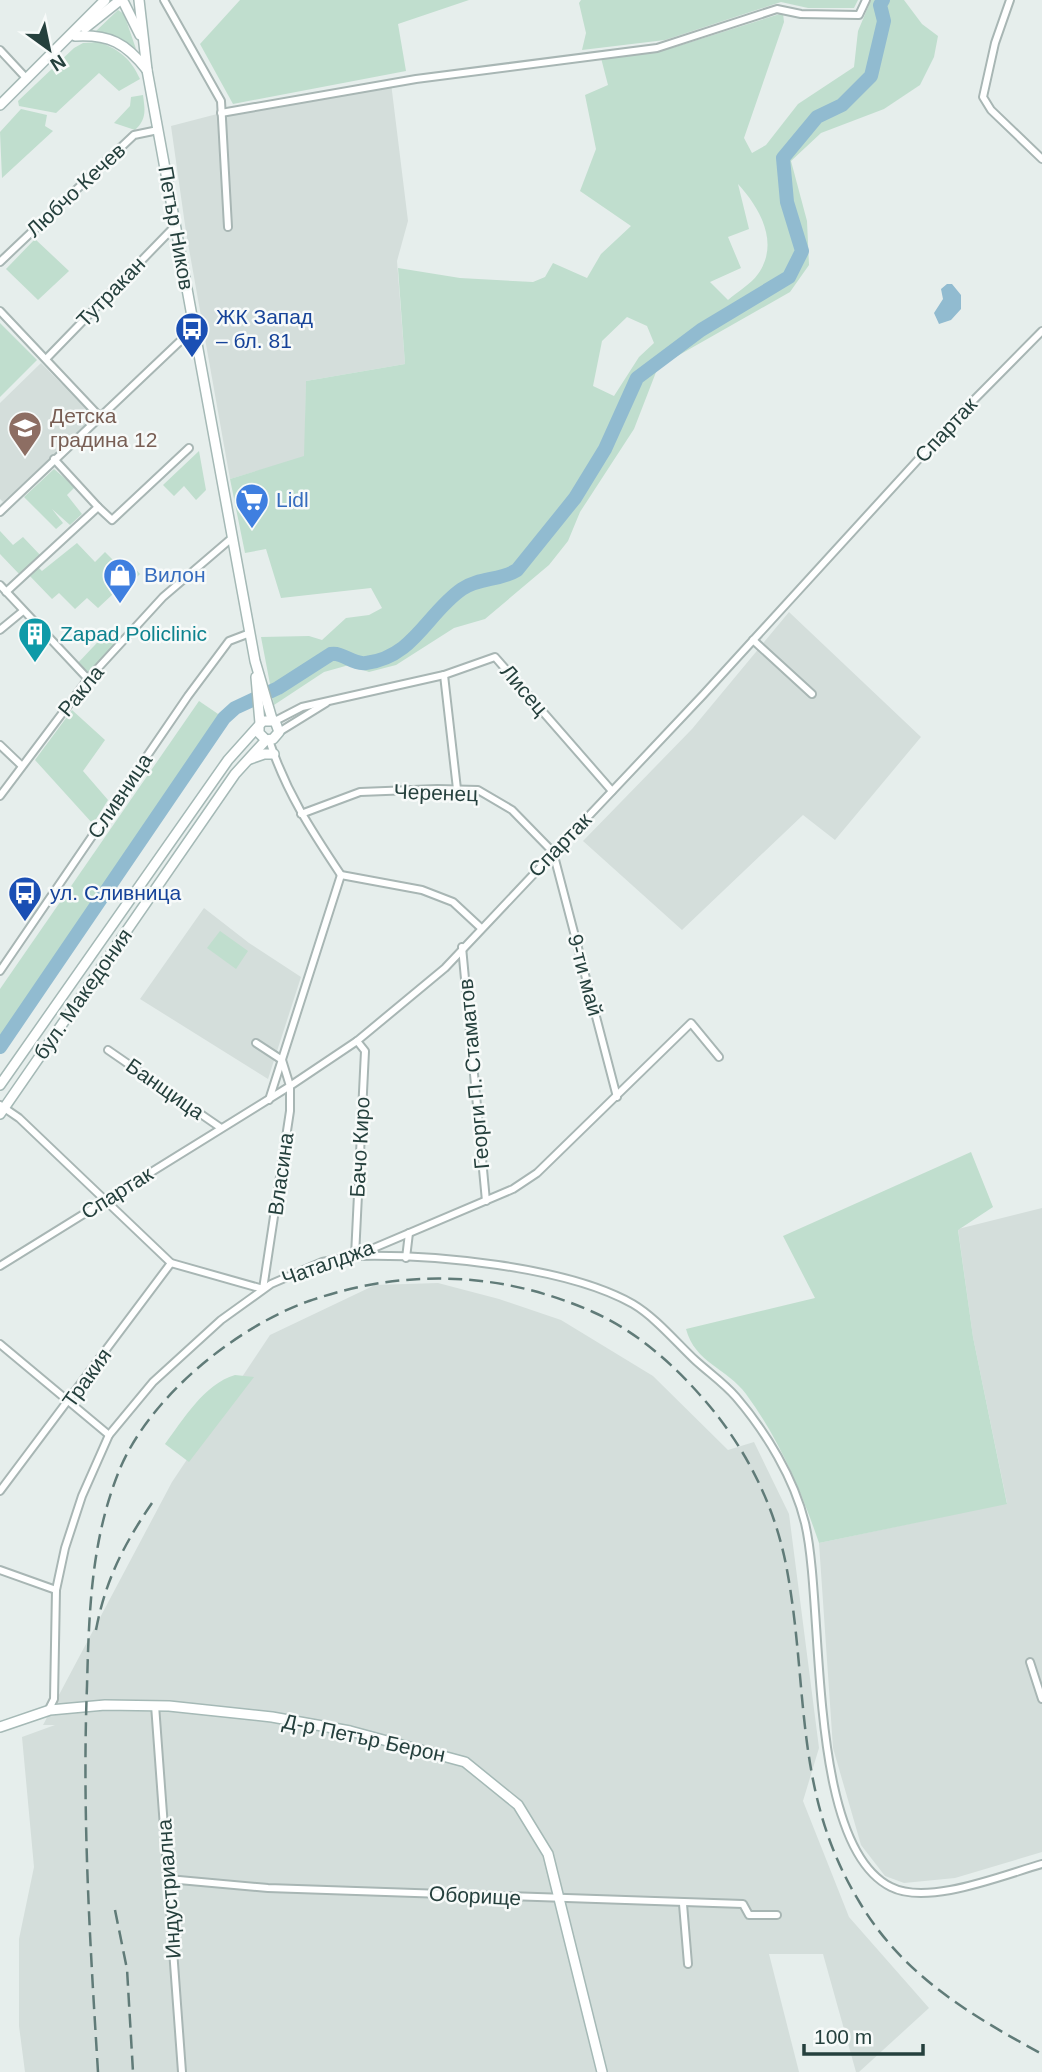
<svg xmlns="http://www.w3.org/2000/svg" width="1042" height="2072" viewBox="0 0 1042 2072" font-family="Arial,sans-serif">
	<rect width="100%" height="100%" fill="#e6eeec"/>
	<!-- built -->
	<g fill="#d4dedb">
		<path d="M391 83 408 221 397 261 405 364 306 381 305 457 230 479 186 232 171 126 221 113Z"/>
		<path d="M41 363 94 417 3 502 0 499V403Z"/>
		<path d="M789 612 921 737 835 840 803 815 682 930 583 841 692 729Z"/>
		<path d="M204 908 249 943 301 977 268 1079 140 999Z"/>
		<path d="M1042 1208V1852L955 1878 904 1883 885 1876 861 1845 833 1748 819 1543 1007 1503 973 1337 958 1229Z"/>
		<path d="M438 1283 499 1299 561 1320 653 1376 728 1450 754 1442 789 1514 819 1748 803 1801 849 1917 929 2008 859 2072H856L823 1954H769L799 2072H25L19 2026V1939L34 1867 22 1737 55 1725H43L172 1482 270 1335 375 1285Z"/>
	</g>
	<!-- green -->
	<g fill="#c0dece" fill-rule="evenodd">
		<path d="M240 0H469L398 24 406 71 233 104 200 44Z"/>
		<path d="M581 0H858L854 8H808L781 2 665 40 582 50 586 33 579 3Z"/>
		<path d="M871 0H904L922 24 938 36 934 57 920 85 884 109 821 133 791 161 807 221 809 265 790 292 658 367 634 429 580 512 568 541 549 565 485 619 454 628 396 665 369 672 349 665 324 672 274 705 261 637 309 636 322 640 346 618 369 615 382 608 371 588 281 598 266 549 245 553 230 479 304 456 306 381 405 364 398 268 460 278 533 282 545 277 553 263 587 278 601 254 631 226 580 191 596 149 585 95 608 85 601 58 672 48 783 13 784 22 744 138 752 153 766 145 798 104 854 67 858 31ZM738 184C760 208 780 243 758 274 751 284 737 292 728 300L710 282 741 268 728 237 749 229ZM627 317 647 326 654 343 639 357 614 396 593 386 602 341Z"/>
		<path d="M118 10 124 14 136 49 116 36 95 32Z"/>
		<path d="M99 42C120 50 131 59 140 79L119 91 99 73 56 113 19 106 18 101 74 48 83 43Z"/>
		<path d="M143 95C145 110 147 119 135 130L114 123 130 106 131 97Z"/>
		<path d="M21 109 47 115 45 126 53 131 2 178 0 132Z"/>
		<path d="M35 239 69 271 38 300 6 269Z"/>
		<path d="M0 323 37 360 0 397Z"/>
		<path d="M199 451 206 490 196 500 184 486 174 496 163 485Z"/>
		<path d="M54 469 75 487 67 495 82 514 70 525 52 509 63 523 56 529 24 497Z"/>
		<path d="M0 531 13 545 23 537 41 556 21 576 0 554Z"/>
		<path d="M77 543 95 562 105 552 121 568 128 561 140 574 117 597 113 594 98 608 87 598 75 609 59 593 52 599 28 574 37 566 42 571Z"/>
		<path d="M110 629 121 640 88 674 77 664Z"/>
		<path d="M199 701 224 718 0 1049V989Z"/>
		<path d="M72 710 105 740 83 771 108 800 93 824 35 760Z"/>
		<path d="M220 931 248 951 236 969 207 948Z"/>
		<path d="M971 1152 993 1207 958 1230 973 1337 1007 1504 819 1543C801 1490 779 1439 746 1394 727 1368 695 1363 686 1329L815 1298 783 1236Z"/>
		<path d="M235 1375 254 1377 189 1462 165 1444C183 1420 204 1384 235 1375Z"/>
	</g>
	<!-- water -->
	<path fill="#91bbd0" d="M947 284H952L961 295V309L951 320 939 324 934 313 943 299 941 289Z"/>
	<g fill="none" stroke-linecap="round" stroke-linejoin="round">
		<!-- river -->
		<path stroke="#91bbd0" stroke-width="14" d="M0 1047 224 718 235 708 278 688 331 654C343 652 353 665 366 663 414 657 427 613 462 589 480 577 500 581 517 570L575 498 605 449 637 378 701 330 789 277 802 251 787 202 783 158 817 117 842 105 871 76 884 21 880 5 883 0"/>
		<!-- street casing -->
		<g stroke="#a8b6b4" stroke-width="10">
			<g id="street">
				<path d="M164 0 221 101 228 227"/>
				<path d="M1010 0 995 43 983 97 991 110 1042 159"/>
				<path d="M0 50 27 79"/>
				<path d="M221 113 416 79 657 48 777 9 801 14 859 15 866 0"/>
				<path d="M0 262 134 135 158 130"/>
				<path d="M0 311 100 417"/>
				<path d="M46 359 176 225"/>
				<path d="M54 459 98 507"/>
				<path d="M0 512 194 328"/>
				<path d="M0 585 88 679"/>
				<path d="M6 592 98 507 112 520 189 448"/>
				<path d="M0 630 23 611"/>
				<path d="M753 640 812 694"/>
				<path d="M444 675 457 789"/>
				<path d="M275 721 302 707 444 675 495 657 612 791"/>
				<path d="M279 732 326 703"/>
				<path d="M269 740C286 792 311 830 341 875"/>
				<path d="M0 745 22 766"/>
				<path d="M0 796 88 679 163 597 233 537"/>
				<path d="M301 814 360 792 437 789 478 790 512 810 553 852 617 1097"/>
				<path d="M341 875 422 890 453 902 481 928"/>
				<path d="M462 947 486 1201"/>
				<path d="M0 971 188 696 229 641 250 633"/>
				<path d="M256 1043 282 1060"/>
				<path d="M108 1050 221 1128"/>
				<path d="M269 1100 341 875"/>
				<path d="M0 1105 19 1118 171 1263 263 1289 290 1111V1086L282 1060"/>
				<path d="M355 1256C432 1254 566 1266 633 1304 655 1317 676 1342 695 1360 708 1372 724 1383 736 1397 766 1432 794 1478 805 1523 825 1607 806 1845 891 1887 928 1906 1003 1875 1042 1864"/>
				<path d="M355 1256 365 1051 357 1041"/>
				<path d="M406 1258 409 1233"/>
				<path d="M0 1266 290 1086 357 1041 445 968 703 695 958 416 1042 331"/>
				<path d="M0 1344 109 1435"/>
				<path d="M0 1491 171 1263"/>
				<path d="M0 1570 56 1590"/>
				<path d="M1030 1662 1042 1699"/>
				<path d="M155 1705 182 2072"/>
				<path d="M48 1711 54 1699 56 1590 65 1548 82 1496 109 1435 153 1382 221 1320 271 1284 322 1262 355 1256 513 1189 537 1173 691 1023 719 1057"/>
				<path d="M168 1879 268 1888 743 1904 749 1915H777"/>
				<path d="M683 1904 688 1964"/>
			</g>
		</g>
		<!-- secondary casing -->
		<g stroke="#a5b9b6" stroke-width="12">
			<g id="secondary">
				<path d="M139 0 147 70 255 661 272 719"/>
				<path d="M124 3 140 35"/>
				<path d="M85 28 119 1"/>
				<path d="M75 36C109 34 126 43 147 70"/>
				<path d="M0 105 105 0"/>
				<path d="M256 677 260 723"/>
				<path d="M250 759 264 754H274"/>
				<path d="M0 1085 228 760 263 721H275L279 732 273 739 266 740 259 733V726"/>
				<path d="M0 1114 235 774 266 740"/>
				<path d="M0 1727 50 1710 105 1705 169 1706 272 1717 350 1731 465 1762 518 1805 548 1854 602 2072"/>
			</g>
		</g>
		<!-- street -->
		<use href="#street" stroke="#fff" stroke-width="6"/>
		<!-- secondary -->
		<use href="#secondary" stroke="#fff" stroke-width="9"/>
		<!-- rail -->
		<g stroke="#607b78" stroke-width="2.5" stroke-dasharray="14 7" stroke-linecap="butt">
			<path d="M96 1630C105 1581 124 1544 152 1503"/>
			<path d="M115 1910 127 1969 133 2072"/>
			<path d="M98 2072C90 1943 82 1815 87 1686 89 1611 91 1541 119 1471 149 1397 236 1327 309 1301 404 1268 501 1271 593 1312 634 1330 671 1362 700 1395 744 1444 775 1504 787 1570 809 1689 793 1794 860 1903 903 1975 970 2015 1042 2054"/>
		</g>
	</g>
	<!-- icons -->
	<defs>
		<g id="bus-pin" transform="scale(1.75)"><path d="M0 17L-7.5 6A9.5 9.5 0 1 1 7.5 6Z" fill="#1a4fb4" stroke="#f7faf9"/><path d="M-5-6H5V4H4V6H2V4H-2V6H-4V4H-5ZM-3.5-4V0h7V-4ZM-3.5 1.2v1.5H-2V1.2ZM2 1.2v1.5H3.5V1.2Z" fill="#fff"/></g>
		<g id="school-pin" transform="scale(1.75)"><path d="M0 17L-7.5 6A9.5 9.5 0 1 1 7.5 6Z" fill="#8d6e63" stroke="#f7faf9"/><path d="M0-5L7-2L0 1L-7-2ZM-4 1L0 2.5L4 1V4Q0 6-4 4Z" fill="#fff"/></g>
		<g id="supermarket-pin" transform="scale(1.75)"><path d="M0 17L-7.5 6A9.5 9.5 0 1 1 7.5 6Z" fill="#3f7fe0" stroke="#f7faf9"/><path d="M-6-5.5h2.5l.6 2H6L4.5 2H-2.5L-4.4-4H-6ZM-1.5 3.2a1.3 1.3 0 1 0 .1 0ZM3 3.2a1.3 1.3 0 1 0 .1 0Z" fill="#fff"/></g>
		<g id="shop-pin" transform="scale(1.75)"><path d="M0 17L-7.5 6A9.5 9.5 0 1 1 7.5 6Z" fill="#3f7fe0" stroke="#f7faf9"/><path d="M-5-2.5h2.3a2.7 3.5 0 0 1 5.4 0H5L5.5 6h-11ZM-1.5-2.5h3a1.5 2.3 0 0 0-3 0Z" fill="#fff"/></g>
		<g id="building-pin" transform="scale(1.75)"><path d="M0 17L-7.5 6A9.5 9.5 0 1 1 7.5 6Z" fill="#0f9aa8" stroke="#f7faf9"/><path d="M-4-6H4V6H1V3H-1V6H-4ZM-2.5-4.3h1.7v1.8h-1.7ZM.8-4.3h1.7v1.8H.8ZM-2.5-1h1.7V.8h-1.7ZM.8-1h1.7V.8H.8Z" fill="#fff"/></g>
	</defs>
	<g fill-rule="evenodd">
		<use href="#bus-pin" x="192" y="329"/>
		<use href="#school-pin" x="25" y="428"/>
		<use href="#supermarket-pin" x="252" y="500"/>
		<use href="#shop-pin" x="120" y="575"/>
		<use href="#building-pin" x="35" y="634"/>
		<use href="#bus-pin" x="25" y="893"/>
	</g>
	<g text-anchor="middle" stroke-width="5" stroke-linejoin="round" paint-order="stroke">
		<!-- street labels -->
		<g font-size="21" fill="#25403d" stroke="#f7faf9">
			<text transform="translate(76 190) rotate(-43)" y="7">Любчо Кечев</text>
			<text transform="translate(176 228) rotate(80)" y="7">Петър Ников</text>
			<text transform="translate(111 292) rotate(-46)" y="7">Тутракан</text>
			<text transform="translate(946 430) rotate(-47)" y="7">Спартак</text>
			<text transform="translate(524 690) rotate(49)" y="7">Лисец</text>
			<text transform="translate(81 691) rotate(-51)" y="7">Ракла</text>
			<text transform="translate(436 793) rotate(2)" y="7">Черенец</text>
			<text transform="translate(120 796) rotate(-56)" y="7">Сливница</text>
			<text transform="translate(560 845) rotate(-46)" y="7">Спартак</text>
			<text transform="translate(585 975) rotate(75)" y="7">9-ти май</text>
			<text transform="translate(83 994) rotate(-55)" y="7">бул. Македония</text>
			<text transform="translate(474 1074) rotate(-95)" y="7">Георги П. Стаматов</text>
			<text transform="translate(165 1089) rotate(35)" y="7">Банщица</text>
			<text transform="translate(360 1147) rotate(-87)" y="7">Бачо Киро</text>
			<text transform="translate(281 1174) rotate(-82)" y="7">Власина</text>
			<text transform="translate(117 1193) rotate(-32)" y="7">Спартак</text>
			<text transform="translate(328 1263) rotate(-20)" y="7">Чаталджа</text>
			<text transform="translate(87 1378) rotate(-54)" y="7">Тракия</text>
			<text transform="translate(364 1738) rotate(12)" y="7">Д-р Петър Берон</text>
			<text transform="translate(169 1889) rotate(-94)" y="7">Индустриална</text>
			<text transform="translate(475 1896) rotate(3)" y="7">Оборище</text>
		</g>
		<!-- transit labels -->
		<g font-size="21" fill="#164399" stroke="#f7faf9" text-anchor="start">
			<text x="216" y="324">ЖК Запад<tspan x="216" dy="24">– бл. 81</tspan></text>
			<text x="50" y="900">ул. Сливница</text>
		</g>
		<!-- education labels -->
		<g font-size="21" fill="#785e54" stroke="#f7faf9" text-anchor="start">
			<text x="50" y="423">Детска<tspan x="50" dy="24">градина 12</tspan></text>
		</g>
		<!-- shop labels -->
		<g font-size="21" fill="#366cbe" stroke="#f7faf9" text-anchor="start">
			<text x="276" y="507">Lidl</text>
			<text x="144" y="582">Вилон</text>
		</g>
		<!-- culture labels -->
		<g font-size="21" fill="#0d838f" stroke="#f7faf9" text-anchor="start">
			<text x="60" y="641">Zapad Policlinic</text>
		</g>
	</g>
	<!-- north arrow -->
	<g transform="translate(49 49) rotate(147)" stroke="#f7faf9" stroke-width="5" paint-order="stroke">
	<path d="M0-5L12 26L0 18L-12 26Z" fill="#25403d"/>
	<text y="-10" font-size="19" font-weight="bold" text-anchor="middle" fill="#25403d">N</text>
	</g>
	<!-- scale -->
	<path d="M804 2044v10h119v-10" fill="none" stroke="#25403d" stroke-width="3.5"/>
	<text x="814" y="2044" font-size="21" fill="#25403d" stroke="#f7faf9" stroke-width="5" paint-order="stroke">100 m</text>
</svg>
